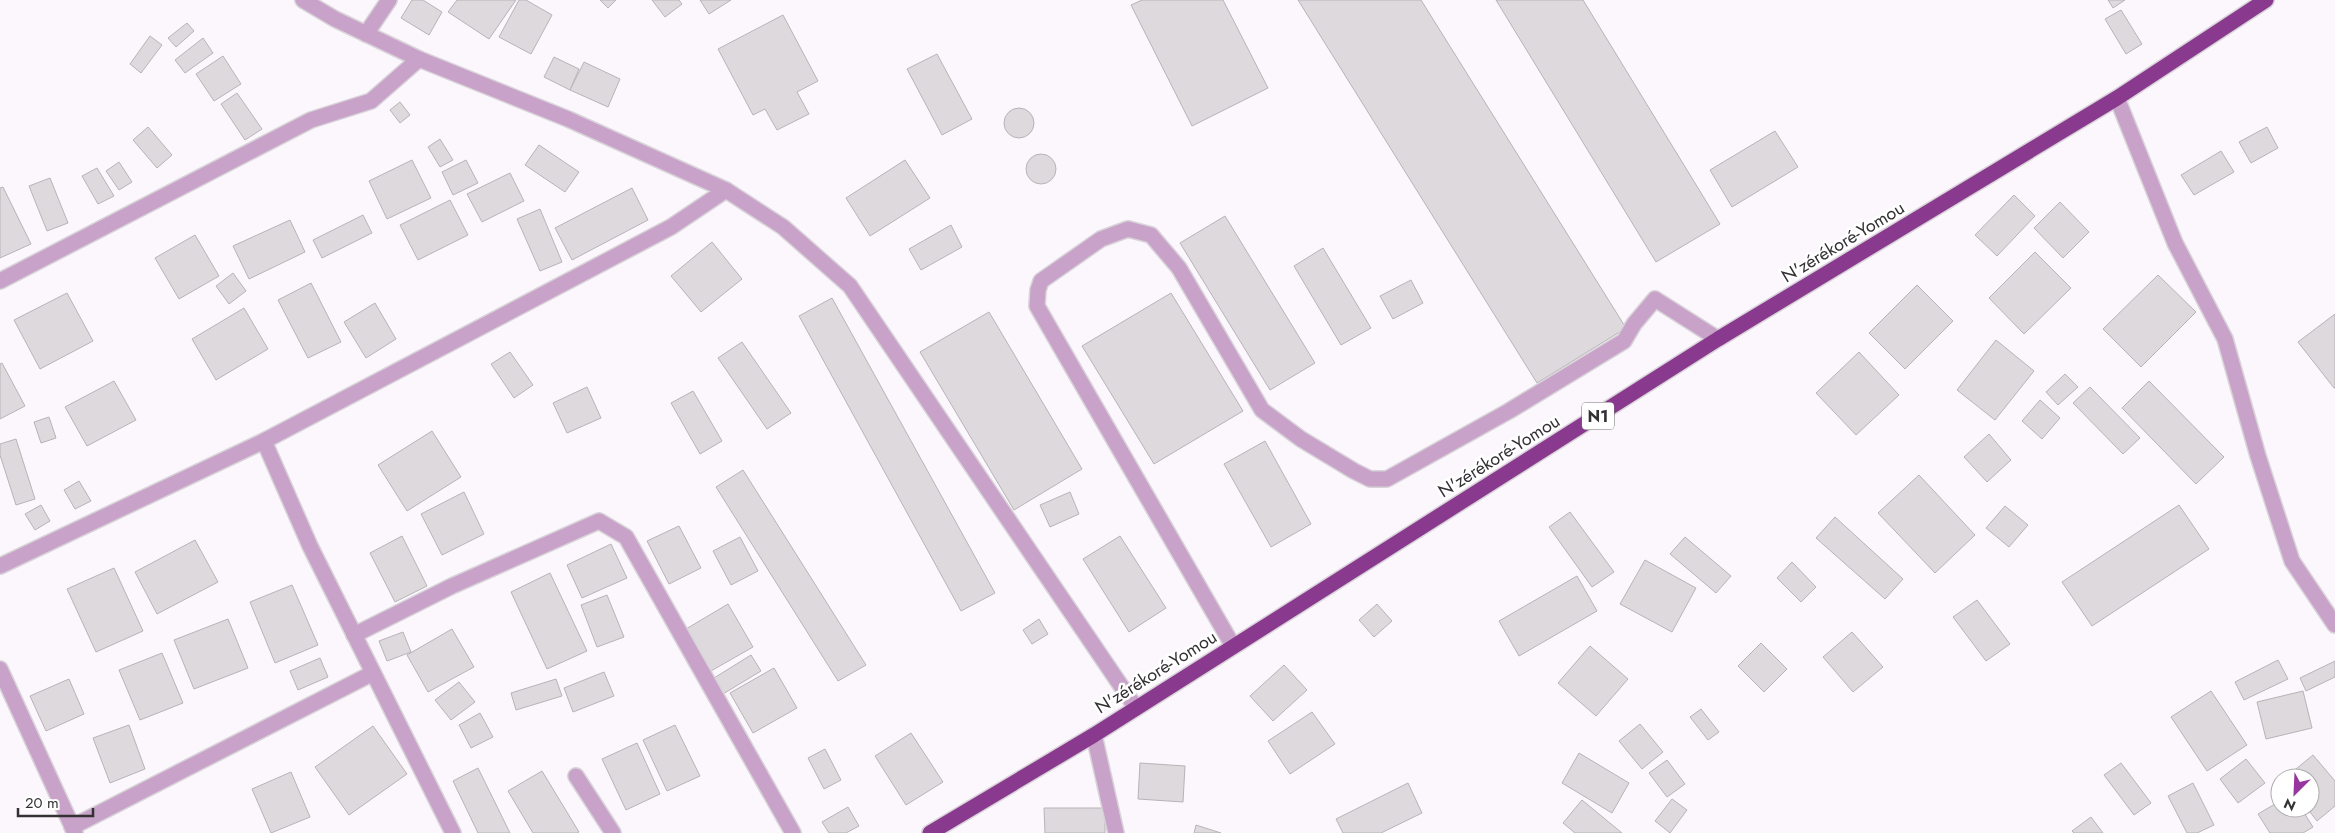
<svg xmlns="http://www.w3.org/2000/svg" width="2335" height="833" viewBox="0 0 2335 833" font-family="Jost,sans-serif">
	<rect width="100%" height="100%" fill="#fcf7fc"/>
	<!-- building -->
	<g fill="#ddd9dd" stroke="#b7b3b7">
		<path d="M412 0H423L442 12 429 35 401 18Z"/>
		<path d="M457 0H516L489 39 448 12Z"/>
		<path d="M519 0H526L552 15 531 54 499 37Z"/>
		<path d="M600 0H616L608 8Z"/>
		<path d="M652 0H679L682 4 665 17Z"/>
		<path d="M700 0H731L709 14Z"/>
		<path d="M1142 0H1223L1268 88 1192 126 1131 5Z"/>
		<path d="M1298 0H1421L1626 328 1537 383Z"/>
		<path d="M1496 0H1583L1720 224 1656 262Z"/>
		<path d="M2108 0H2125L2113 8Z"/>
		<path d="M2121 10 2142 44 2126 54 2105 19Z"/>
		<path d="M783 15 818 81 797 92 809 114 777 130 765 109 753 115 718 49Z"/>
		<path d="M187 23 194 31 176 47 168 38Z"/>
		<path d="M150 36 162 45 141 73 130 64Z"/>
		<path d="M203 38 213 53 185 73 175 60Z"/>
		<path d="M937 54 972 119 942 135 907 69Z"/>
		<path d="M223 56 241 84 214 101 196 74Z"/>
		<path d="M554 57 579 69 570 90 544 77Z"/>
		<path d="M584 62 620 79 608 107 570 90Z"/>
		<path d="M237 93 262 129 245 140 221 104Z"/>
		<path d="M400 102 410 115 400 123 390 110Z"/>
		<circle cx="1019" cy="123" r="15"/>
		<path d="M148 127 172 155 157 168 133 140Z"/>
		<path d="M2267 127 2278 148 2251 163 2239 142Z"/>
		<path d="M1775 131 1798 167 1732 207 1710 170Z"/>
		<path d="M440 139 453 160 440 167 428 147Z"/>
		<path d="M539 145 579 172 565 192 525 165Z"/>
		<path d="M2221 151 2234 172 2194 195 2181 175Z"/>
		<circle cx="1041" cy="169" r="15"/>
		<path d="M412 160 431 198 387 219 369 181Z"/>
		<path d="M466 160 478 183 453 195 442 172Z"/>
		<path d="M905 160 930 198 870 236 846 198Z"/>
		<path d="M119 162 132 182 119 190 106 171Z"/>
		<path d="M97 168 114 196 98 204 82 176Z"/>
		<path d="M510 173 524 201 482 222 467 194Z"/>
		<path d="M50 178 68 223 47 231 29 186Z"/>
		<path d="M3 187 31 244 0 258V188Z"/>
		<path d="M632 188 648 220 572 260 555 228Z"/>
		<path d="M2014 195 2035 216 1997 256 1975 235Z"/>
		<path d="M450 200 468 235 418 260 400 225Z"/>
		<path d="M2060 202 2089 232 2063 258 2034 228Z"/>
		<path d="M540 209 562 262 540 271 517 219Z"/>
		<path d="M363 215 372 233 322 258 313 240Z"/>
		<path d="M1225 216 1315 363 1270 390 1180 243Z"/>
		<path d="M290 220 305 252 249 279 233 246Z"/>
		<path d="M951 225 962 247 921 270 909 249Z"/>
		<path d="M195 235 219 276 179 299 155 258Z"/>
		<path d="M712 242 742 279 701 312 671 276Z"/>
		<path d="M1323 248 1371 328 1341 345 1294 266Z"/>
		<path d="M2035 252 2071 288 2024 334 1989 298Z"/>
		<path d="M233 273 246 291 229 304 216 286Z"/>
		<path d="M2158 275 2196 312 2141 367 2103 329Z"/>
		<path d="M1411 280 1423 303 1393 319 1380 296Z"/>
		<path d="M311 283 341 342 308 358 278 300Z"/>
		<path d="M1917 285 1953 321 1905 369 1869 333Z"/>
		<path d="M67 293 93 341 40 369 14 320Z"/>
		<path d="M1171 293 1243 411 1154 464 1082 346Z"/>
		<path d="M832 298 995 593 961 611 799 316Z"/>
		<path d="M375 303 396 339 366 358 344 322Z"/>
		<path d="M244 308 268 349 216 380 192 339Z"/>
		<path d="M989 312 1082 469 1014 510 920 352Z"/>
		<path d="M2335 314V388H2334L2298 342Z"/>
		<path d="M1996 340 2034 371 1995 420 1957 390Z"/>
		<path d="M742 342 791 413 767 429 718 358Z"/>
		<path d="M510 352 533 385 514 398 491 364Z"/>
		<path d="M1859 352 1899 395 1856 435 1816 393Z"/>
		<path d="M2 363 25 406 0 419V364Z"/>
		<path d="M2065 374 2078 387 2058 405 2046 392Z"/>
		<path d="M114 381 136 420 87 446 65 407Z"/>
		<path d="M2149 381 2224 457 2196 484 2122 408Z"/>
		<path d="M587 387 601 418 567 433 553 403Z"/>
		<path d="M2090 387 2140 438 2123 454 2073 403Z"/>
		<path d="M693 391 722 441 700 454 671 403Z"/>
		<path d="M2040 400 2060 418 2042 439 2022 421Z"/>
		<path d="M49 417 56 438 41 443 34 422Z"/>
		<path d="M432 431 461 477 407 511 378 465Z"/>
		<path d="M1989 434 2011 460 1987 482 1964 457Z"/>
		<path d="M16 439 35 499 16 505 0 455V444Z"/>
		<path d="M1265 441 1311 524 1271 547 1224 464Z"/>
		<path d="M743 470 866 665 838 681 716 487Z"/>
		<path d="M1919 475 1975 535 1935 573 1878 513Z"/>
		<path d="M79 481 91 501 75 509 64 490Z"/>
		<path d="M464 492 484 534 442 555 421 514Z"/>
		<path d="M1070 492 1079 514 1050 527 1040 505Z"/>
		<path d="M41 505 50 521 35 530 25 514Z"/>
		<path d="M2179 505 2209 549 2092 626 2062 582Z"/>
		<path d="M2005 506 2028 525 2009 547 1986 528Z"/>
		<path d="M1570 512 1614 572 1592 587 1549 527Z"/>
		<path d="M1835 517 1903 579 1885 599 1816 538Z"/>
		<path d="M679 526 701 568 669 584 647 541Z"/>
		<path d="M402 536 427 586 395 602 370 553Z"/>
		<path d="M1120 536 1166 608 1129 632 1083 559Z"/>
		<path d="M740 537 758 571 731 585 713 551Z"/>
		<path d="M1685 537 1731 576 1716 593 1670 554Z"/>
		<path d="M195 540 218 582 157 614 135 572Z"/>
		<path d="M611 544 627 578 582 598 567 565Z"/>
		<path d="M1645 560 1696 588 1672 632 1620 604Z"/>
		<path d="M1792 562 1816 587 1801 602 1777 578Z"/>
		<path d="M114 568 143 631 96 652 67 589Z"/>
		<path d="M550 573 587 651 547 669 511 592Z"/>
		<path d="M1577 576 1597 611 1519 656 1499 621Z"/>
		<path d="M292 585 318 645 275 663 250 602Z"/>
		<path d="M607 595 624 637 597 647 581 605Z"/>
		<path d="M1977 600 2010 644 1986 661 1953 617Z"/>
		<path d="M728 604 753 647 711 671 686 629Z"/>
		<path d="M1377 604 1392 621 1374 637 1359 620Z"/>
		<path d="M228 619 248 668 194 689 174 640Z"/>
		<path d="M1039 619 1048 634 1032 644 1023 630Z"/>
		<path d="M452 629 474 667 428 692 407 655Z"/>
		<path d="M403 632 411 652 387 661 379 641Z"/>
		<path d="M1852 632 1883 667 1853 692 1823 657Z"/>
		<path d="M1761 643 1787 669 1764 692 1738 666Z"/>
		<path d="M1590 646 1628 679 1596 716 1558 683Z"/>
		<path d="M162 653 183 703 140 720 119 670Z"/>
		<path d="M751 655 761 671 723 694 714 678Z"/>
		<path d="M320 658 328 677 298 690 290 671Z"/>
		<path d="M2278 660 2288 679 2244 700 2235 682Z"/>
		<path d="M2335 661V677L2306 691 2300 678Z"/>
		<path d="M1284 665 1307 690 1273 721 1250 696Z"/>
		<path d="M774 668 797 708 753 733 730 693Z"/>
		<path d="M604 672 614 696 573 712 564 688Z"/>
		<path d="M69 679 84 714 46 731 30 696Z"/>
		<path d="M556 679 562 696 516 710 511 693Z"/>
		<path d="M459 682 475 702 451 720 435 700Z"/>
		<path d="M2211 691 2247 745 2207 771 2171 717Z"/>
		<path d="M2303 691 2312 728 2266 739 2257 702Z"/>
		<path d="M1701 709 1719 732 1708 740 1690 717Z"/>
		<path d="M1312 712 1335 744 1290 774 1268 741Z"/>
		<path d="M480 713 493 737 471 748 459 725Z"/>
		<path d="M1640 724 1663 752 1642 769 1619 741Z"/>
		<path d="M129 725 145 769 110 783 93 738Z"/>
		<path d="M675 725 700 776 667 791 643 740Z"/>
		<path d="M373 726 407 774 349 815 315 767Z"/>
		<path d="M911 733 943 782 906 805 875 756Z"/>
		<path d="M637 743 660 794 626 810 602 759Z"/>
		<path d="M825 749 841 780 824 789 808 758Z"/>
		<path d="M1579 753 1629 783 1612 813 1562 783Z"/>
		<path d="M2313 755 2335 781V806L2317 821 2307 808H2310V778H2285Z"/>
		<path d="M2246 759 2265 783 2238 803 2220 779Z"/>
		<path d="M1667 760 1685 784 1667 797 1649 773Z"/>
		<path d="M1140 763 1185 766 1183 802 1138 799Z"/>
		<path d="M2121 763 2151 803 2134 815 2104 775Z"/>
		<path d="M478 768 510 833H478L453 781Z"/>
		<path d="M542 771 579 832 577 833H533L508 791Z"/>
		<path d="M291 772 310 817 271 833 252 789Z"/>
		<path d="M1408 783 1422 813 1381 833H1343L1336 819Z"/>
		<path d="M2193 783 2214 825 2197 833H2187L2168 796Z"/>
		<path d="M1672 799 1687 810 1670 833 1655 821Z"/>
		<path d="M1582 800 1622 833H1575L1563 823Z"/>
		<path d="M2280 801V808H2301L2313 827 2303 833H2270L2258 814Z"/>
		<path d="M848 807 859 826 846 833H829L822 822Z"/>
		<path d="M1044 808H1105V833H1045Z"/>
		<path d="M2091 817 2103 833H2074L2072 831Z"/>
		<path d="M1196 825 1221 833H1194Z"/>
	</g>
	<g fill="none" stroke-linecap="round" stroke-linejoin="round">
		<!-- minor casing -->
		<g stroke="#d8d3d8" stroke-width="18">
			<g id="minor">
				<path d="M303 0 335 19 419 59 568 119 726 190 783 227 850 286 1136 708"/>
				<path d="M366 34 389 0"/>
				<path d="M2117 98 2175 243 2225 339 2258 456 2292 561 2335 625"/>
				<path d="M0 281 311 120 371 101 419 59"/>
				<path d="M264 441 310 546 453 833"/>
				<path d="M0 566 264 441 671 227 726 190"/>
				<path d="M354 635 452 586 599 521 626 537 793 833"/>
				<path d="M1233 646 1037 306 1038 290 1041 281 1101 239 1128 229 1151 235 1179 268 1262 410 1301 439 1354 471 1370 479H1387L1509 411 1624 341 1634 324 1655 299 1718 339"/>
				<path d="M0 669 75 833"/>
				<path d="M1094 735 1116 833"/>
				<path d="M576 776 613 833"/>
				<path d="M72 827 373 673"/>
			</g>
		</g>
		<!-- highway casing -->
		<g stroke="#d8d3d8" stroke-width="18">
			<path id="highway" d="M930 833 1094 735 1718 339 2117 98 2266 0"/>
		</g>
		<!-- minor -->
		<use href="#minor" stroke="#c8a2c9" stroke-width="15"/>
		<!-- highway -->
		<use href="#highway" stroke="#893a8e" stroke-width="15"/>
	</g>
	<g text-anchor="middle" stroke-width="5" stroke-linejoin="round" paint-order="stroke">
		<!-- shield labels -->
		<rect fill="#fff" stroke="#706f70" stroke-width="1" x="1582" y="402.5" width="32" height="27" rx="4"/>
		<g font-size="16" font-weight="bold" fill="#333133">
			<text x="1598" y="422">N1</text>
		</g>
		<!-- street labels -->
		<g font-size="18" fill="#333133" stroke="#fff">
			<text transform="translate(1843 242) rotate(-31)" y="6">N'zérékoré-Yomou</text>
			<text transform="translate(1499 456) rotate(-32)" y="6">N'zérékoré-Yomou</text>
			<text transform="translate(1156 672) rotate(-32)" y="6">N'zérékoré-Yomou</text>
		</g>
	</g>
	<!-- north arrow -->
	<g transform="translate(2295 793) rotate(204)"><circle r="24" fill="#ffffff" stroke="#adadad"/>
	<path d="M0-4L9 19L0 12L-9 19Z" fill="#97369e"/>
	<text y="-8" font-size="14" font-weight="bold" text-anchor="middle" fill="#333133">N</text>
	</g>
	<!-- scale -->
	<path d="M18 808v8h75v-8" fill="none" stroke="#333133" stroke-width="2.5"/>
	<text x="25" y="808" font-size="15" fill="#333133" stroke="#ffffff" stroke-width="4" paint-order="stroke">20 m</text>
</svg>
